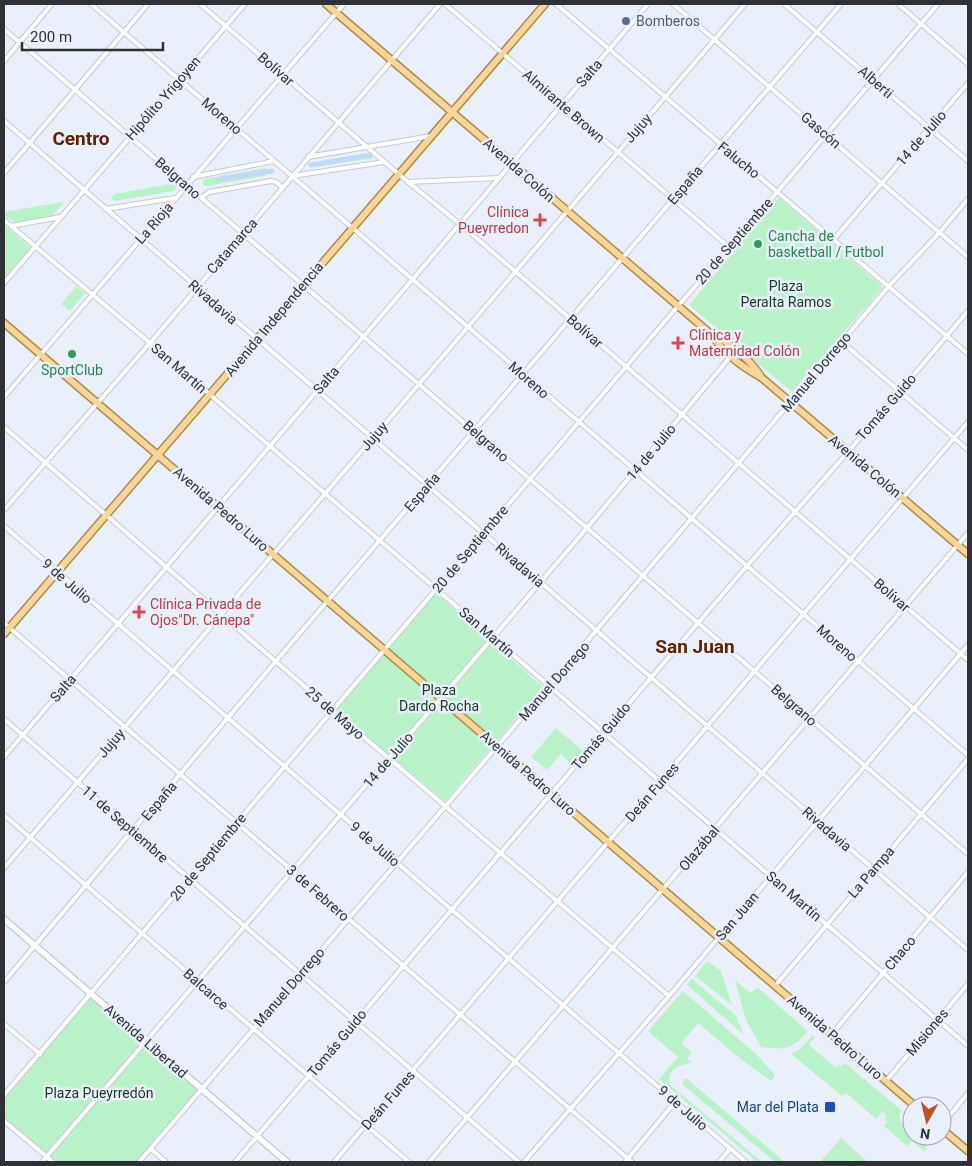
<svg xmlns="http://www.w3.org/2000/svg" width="972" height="1166" viewBox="0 0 972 1166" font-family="Roboto,sans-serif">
	<rect width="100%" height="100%" fill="#eaf0fb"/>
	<!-- green -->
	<g fill="#b9f2c9">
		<path d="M371 154 373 158 370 159 313 167 309 166 312 163Z"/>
		<path d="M265 168 269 171 265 176 206 186 202 184 205 179Z"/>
		<path d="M171 184 175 185 177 187 174 191 115 201 111 199 114 194Z"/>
		<path d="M779 198 883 287 792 392 689 305Z"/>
		<path d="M62 202 63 204 52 216 15 222 4 215V212Z"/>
		<path d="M4 225 31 248 4 280Z"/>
		<path d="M76 286 85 293 70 311 61 304Z"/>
		<path d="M436 593 543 687 445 801 336 710Z"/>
		<path d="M556 728 583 751 572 764 561 754 547 770 531 757Z"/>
		<path d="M707 961 721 971 732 1005 695 976Z"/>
		<path d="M692 979 736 1016 743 1034 687 985Z"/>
		<path d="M735 981 751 993 757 987 808 1031C791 1050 786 1050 761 1047L746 1020Z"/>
		<path d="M683 991 756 1054 775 1075 771 1081 742 1060 698 1023 681 1043 692 1053 687 1059 691 1062 689 1064C676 1065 666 1072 670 1085L762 1162H757L659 1079 678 1057 648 1031Z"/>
		<path d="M91 994 201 1089 139 1162H52L4 1121V1095Z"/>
		<path d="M813 1035 815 1037 809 1045 836 1068 839 1065 841 1066 845 1063 901 1110C896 1122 904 1125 912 1133V1136H916L927 1145 925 1152 912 1141 907 1146 884 1126 887 1122 885 1119 887 1116 882 1112 876 1119 846 1093 842 1096 791 1054 800 1049Z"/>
		<path d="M684 1079H687L785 1162H775L683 1085V1081Z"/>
		<path d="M841 1138 868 1162H854L851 1160 849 1162H820Z"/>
	</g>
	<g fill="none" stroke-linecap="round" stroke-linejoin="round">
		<!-- canal -->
		<g stroke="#c2d8f7" stroke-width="5">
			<path d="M311 165 370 155"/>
			<path d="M219 179 272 171"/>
		</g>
		<!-- minor casing -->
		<g stroke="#c2c8d3" stroke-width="6">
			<g id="minor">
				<path d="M91 4 968 755"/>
				<path d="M200 4 408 182 460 224 968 660"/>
				<path d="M445 4 729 247"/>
				<path d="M556 4 968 354"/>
				<path d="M673 4 968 257"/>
				<path d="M784 4 968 161"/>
				<path d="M898 4 968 64"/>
				<path d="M4 29 968 854"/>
				<path d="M4 61 52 4"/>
				<path d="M4 121 968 950"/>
				<path d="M308 157 431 136"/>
				<path d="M4 173 148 4"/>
				<path d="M292 176 384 162"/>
				<path d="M193 177 274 161"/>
				<path d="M408 182 499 178"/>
				<path d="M201 198 209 192 271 181 276 182 283 188"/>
				<path d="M106 209 175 198"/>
				<path d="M4 220 150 343 968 1046"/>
				<path d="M11 226 60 217"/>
				<path d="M834 239 968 83"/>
				<path d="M4 283 245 4"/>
				<path d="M842 342 968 450"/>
				<path d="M4 397 344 4"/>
				<path d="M4 427 332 710 669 996"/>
				<path d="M4 510 150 343 440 4"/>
				<path d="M4 526 746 1162"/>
				<path d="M4 623 632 1162"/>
				<path d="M4 719 519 1162"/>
				<path d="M4 757 648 4"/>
				<path d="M4 815 409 1162"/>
				<path d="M4 868 745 4"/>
				<path d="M4 982 276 661 841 4"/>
				<path d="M775 986 968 759"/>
				<path d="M4 1024 40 1054"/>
				<path d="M832 1034 968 872"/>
				<path d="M886 1081 968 984"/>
				<path d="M4 1095 678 306 778 191 938 4"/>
				<path d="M4 1121 53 1162"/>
				<path d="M942 1125 968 1093"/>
				<path d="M151 1149 166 1162"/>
				<path d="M42 1162 587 528 731 356"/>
				<path d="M139 1162 549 686 889 286 940 232 968 199"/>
				<path d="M235 1162 747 566 848 452 968 311"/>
				<path d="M334 1162 968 422"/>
				<path d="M429 1162 968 533"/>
				<path d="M524 1162 669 996 968 645"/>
				<path d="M625 1162 675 1102"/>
				<path d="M719 1162 730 1149"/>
			</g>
		</g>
		<!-- secondary casing -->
		<g stroke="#c2c8d3" stroke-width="8">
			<path id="secondary" d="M4 919 287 1162"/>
		</g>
		<!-- primary casing -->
		<g stroke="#ad8b4a" stroke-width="9">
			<g id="primary">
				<path d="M326 4 712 335C723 353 744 368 762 378L968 554"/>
				<path d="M4 323 915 1106"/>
				<path d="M712 335C730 342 749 359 760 375"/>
				<path d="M4 634C185 425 363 213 545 4"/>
				<path d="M942 1129 968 1151"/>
			</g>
		</g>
		<!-- minor -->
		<use href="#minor" stroke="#fff" stroke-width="4"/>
		<!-- secondary -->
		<use href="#secondary" stroke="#fff" stroke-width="5.5"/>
		<!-- primary -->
		<use href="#primary" stroke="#f7d69a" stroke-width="6"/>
	</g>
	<!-- markers -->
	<circle fill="#5c6f8a" stroke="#eaf0fb" stroke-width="2" cx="626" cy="21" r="5"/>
	<g fill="#e0444e" stroke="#eaf0fb" stroke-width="2">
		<path d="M537.5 212.5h5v5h5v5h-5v5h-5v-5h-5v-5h5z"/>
		<path d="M675.5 335.5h5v5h5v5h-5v5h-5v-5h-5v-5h5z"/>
		<path d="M136.5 604.5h5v5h5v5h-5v5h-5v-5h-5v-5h5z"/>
	</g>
	<g fill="#2e9e5b" stroke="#eaf0fb" stroke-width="2">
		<circle cx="758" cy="244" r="5"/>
		<circle cx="72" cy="354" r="5"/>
	</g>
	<rect fill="#1a4fb4" stroke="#eaf0fb" stroke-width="2" x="824" y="1101" width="12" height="12" rx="2.5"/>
	<g text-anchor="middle" stroke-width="5" stroke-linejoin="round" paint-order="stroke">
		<!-- service labels -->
		<g font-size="14" fill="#4e5e75" stroke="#eaf0fb" text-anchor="start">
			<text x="636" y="26">Bomberos</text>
		</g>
		<!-- street labels -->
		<g font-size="14" fill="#2f3135" stroke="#eaf0fb">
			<text transform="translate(276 69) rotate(41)" y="5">Bolívar</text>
			<text transform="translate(589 73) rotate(-49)" y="5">Salta</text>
			<text transform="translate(876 82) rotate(41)" y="5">Alberti</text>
			<text transform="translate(163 98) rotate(-49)" y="5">Hipólito Yrigoyen</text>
			<text transform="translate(564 106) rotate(41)" y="5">Almirante Brown</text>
			<text transform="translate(222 116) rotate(41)" y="5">Moreno</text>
			<text transform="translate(638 128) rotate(-49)" y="5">Jujuy</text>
			<text transform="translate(821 130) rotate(41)" y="5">Gascón</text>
			<text transform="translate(921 138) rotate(-49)" y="5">14 de Julio</text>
			<text transform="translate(739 160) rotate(39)" y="5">Falucho</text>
			<text transform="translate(519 170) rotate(41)" y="5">Avenida Colón</text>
			<text transform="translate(178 178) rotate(41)" y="5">Belgrano</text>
			<text transform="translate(685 185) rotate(-50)" y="5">España</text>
			<text transform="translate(154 223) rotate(-49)" y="5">La Rioja</text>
			<text transform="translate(734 241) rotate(-49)" y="5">20 de Septiembre</text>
			<text transform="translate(232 246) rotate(-49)" y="5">Catamarca</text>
			<text transform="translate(213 302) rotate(41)" y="5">Rivadavia</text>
			<text transform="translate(274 319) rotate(-50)" y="5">Avenida Independencia</text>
			<text transform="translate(585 331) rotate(41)" y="5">Bolívar</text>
			<text transform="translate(179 368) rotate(41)" y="5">San Martín</text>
			<text transform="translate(816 372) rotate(-50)" y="5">Manuel Dorrego</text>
			<text transform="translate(326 380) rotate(-49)" y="5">Salta</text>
			<text transform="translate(529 380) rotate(41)" y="5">Moreno</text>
			<text transform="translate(886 407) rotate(-49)" y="5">Tomás Guido</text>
			<text transform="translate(374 436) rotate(-49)" y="5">Jujuy</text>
			<text transform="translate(486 441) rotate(41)" y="5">Belgrano</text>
			<text transform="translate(651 452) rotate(-50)" y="5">14 de Julio</text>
			<text transform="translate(865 466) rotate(40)" y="5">Avenida Colón</text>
			<text transform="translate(422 492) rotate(-49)" y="5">España</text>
			<text transform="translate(221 509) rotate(41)" y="5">Avenida Pedro Luro</text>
			<text transform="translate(470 549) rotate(-50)" y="5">20 de Septiembre</text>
			<text transform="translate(520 565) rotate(41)" y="5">Rivadavia</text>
			<text transform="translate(67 581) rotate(41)" y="5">9 de Julio</text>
			<text transform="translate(892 595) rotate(41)" y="5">Bolívar</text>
			<text transform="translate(487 632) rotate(41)" y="5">San Martín</text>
			<text transform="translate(837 643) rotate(41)" y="5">Moreno</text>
			<text transform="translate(554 681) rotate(-49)" y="5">Manuel Dorrego</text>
			<text transform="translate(63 688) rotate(-49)" y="5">Salta</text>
			<text transform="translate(794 705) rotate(41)" y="5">Belgrano</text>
			<text transform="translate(335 713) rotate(41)" y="5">25 de Mayo</text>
			<text transform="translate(601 736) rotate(-50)" y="5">Tomás Guido</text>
			<text transform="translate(111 743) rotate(-49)" y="5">Jujuy</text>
			<text transform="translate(388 760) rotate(-49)" y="5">14 de Julio</text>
			<text transform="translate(528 773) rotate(41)" y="5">Avenida Pedro Luro</text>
			<text transform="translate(652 792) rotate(-49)" y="5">Deán Funes</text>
			<text transform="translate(159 801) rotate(-50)" y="5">España</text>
			<text transform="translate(125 824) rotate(41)" y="5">11 de Septiembre</text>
			<text transform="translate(827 829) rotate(41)" y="5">Rivadavia</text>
			<text transform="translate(375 844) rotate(41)" y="5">9 de Julio</text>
			<text transform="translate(699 848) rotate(-50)" y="5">Olazábal</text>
			<text transform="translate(208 857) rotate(-50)" y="5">20 de Septiembre</text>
			<text transform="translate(871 872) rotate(-49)" y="5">La Pampa</text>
			<text transform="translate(318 893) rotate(41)" y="5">3 de Febrero</text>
			<text transform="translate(794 896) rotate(41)" y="5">San Martín</text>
			<text transform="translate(737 916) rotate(-50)" y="5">San Juan</text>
			<text transform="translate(900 953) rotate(-50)" y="5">Chaco</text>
			<text transform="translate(289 987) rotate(-49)" y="5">Manuel Dorrego</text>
			<text transform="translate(206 989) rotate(41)" y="5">Balcarce</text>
			<text transform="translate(927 1032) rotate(-50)" y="5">Misiones</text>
			<text transform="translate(835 1037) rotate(41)" y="5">Avenida Pedro Luro</text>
			<text transform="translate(146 1041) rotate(41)" y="5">Avenida Libertad</text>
			<text transform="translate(337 1043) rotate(-50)" y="5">Tomás Guido</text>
			<text transform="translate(388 1100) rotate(-49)" y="5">Deán Funes</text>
			<text transform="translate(683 1108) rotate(41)" y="5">9 de Julio</text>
		</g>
		<!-- health labels -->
		<g font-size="14" fill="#be3a42" stroke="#eaf0fb" text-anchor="start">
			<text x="529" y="217" text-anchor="end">Clínica<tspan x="529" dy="16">Pueyrredon</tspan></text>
			<text x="689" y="340">Clínica y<tspan x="689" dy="16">Maternidad Colón</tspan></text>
			<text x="150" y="609">Clínica Privada de<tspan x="150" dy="16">Ojos"Dr. Cánepa"</tspan></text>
		</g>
		<!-- leisure labels -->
		<g font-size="14" fill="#27864d" stroke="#eaf0fb" text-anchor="start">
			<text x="768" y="241">Cancha de<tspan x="768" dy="16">basketball / Futbol</tspan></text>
			<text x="72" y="375" text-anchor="middle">SportClub</text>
		</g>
		<!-- park labels -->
		<g font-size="14" fill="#153b23" stroke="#eaf0fb">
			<text x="786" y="291">Plaza<tspan x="786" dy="16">Peralta Ramos</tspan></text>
			<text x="439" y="695">Plaza<tspan x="439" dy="16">Dardo Rocha</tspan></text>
			<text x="99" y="1098">Plaza Pueyrredón</text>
		</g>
		<!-- transit labels -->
		<g font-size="14" fill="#164399" stroke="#eaf0fb" text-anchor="end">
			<text x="819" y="1112">Mar del Plata</text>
		</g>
		<!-- district labels -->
		<g font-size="19" font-weight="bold" fill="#602101" stroke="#eaf0fb">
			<text x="81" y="145">Centro</text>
			<text x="695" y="653">San Juan</text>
		</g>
	</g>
	<!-- border -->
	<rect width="972" height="1166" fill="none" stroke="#2f3135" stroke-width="10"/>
	<!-- north arrow -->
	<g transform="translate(927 1121) rotate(188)"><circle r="24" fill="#eaf0fb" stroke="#9fa4ac"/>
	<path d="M0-4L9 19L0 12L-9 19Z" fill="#bb5526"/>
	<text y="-8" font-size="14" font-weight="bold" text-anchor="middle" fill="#2f3135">N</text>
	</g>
	<!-- scale -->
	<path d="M22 42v8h141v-8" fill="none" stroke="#2f3135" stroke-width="2.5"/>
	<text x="30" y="42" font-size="15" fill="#2f3135" stroke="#eaf0fb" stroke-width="4" paint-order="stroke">200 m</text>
</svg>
